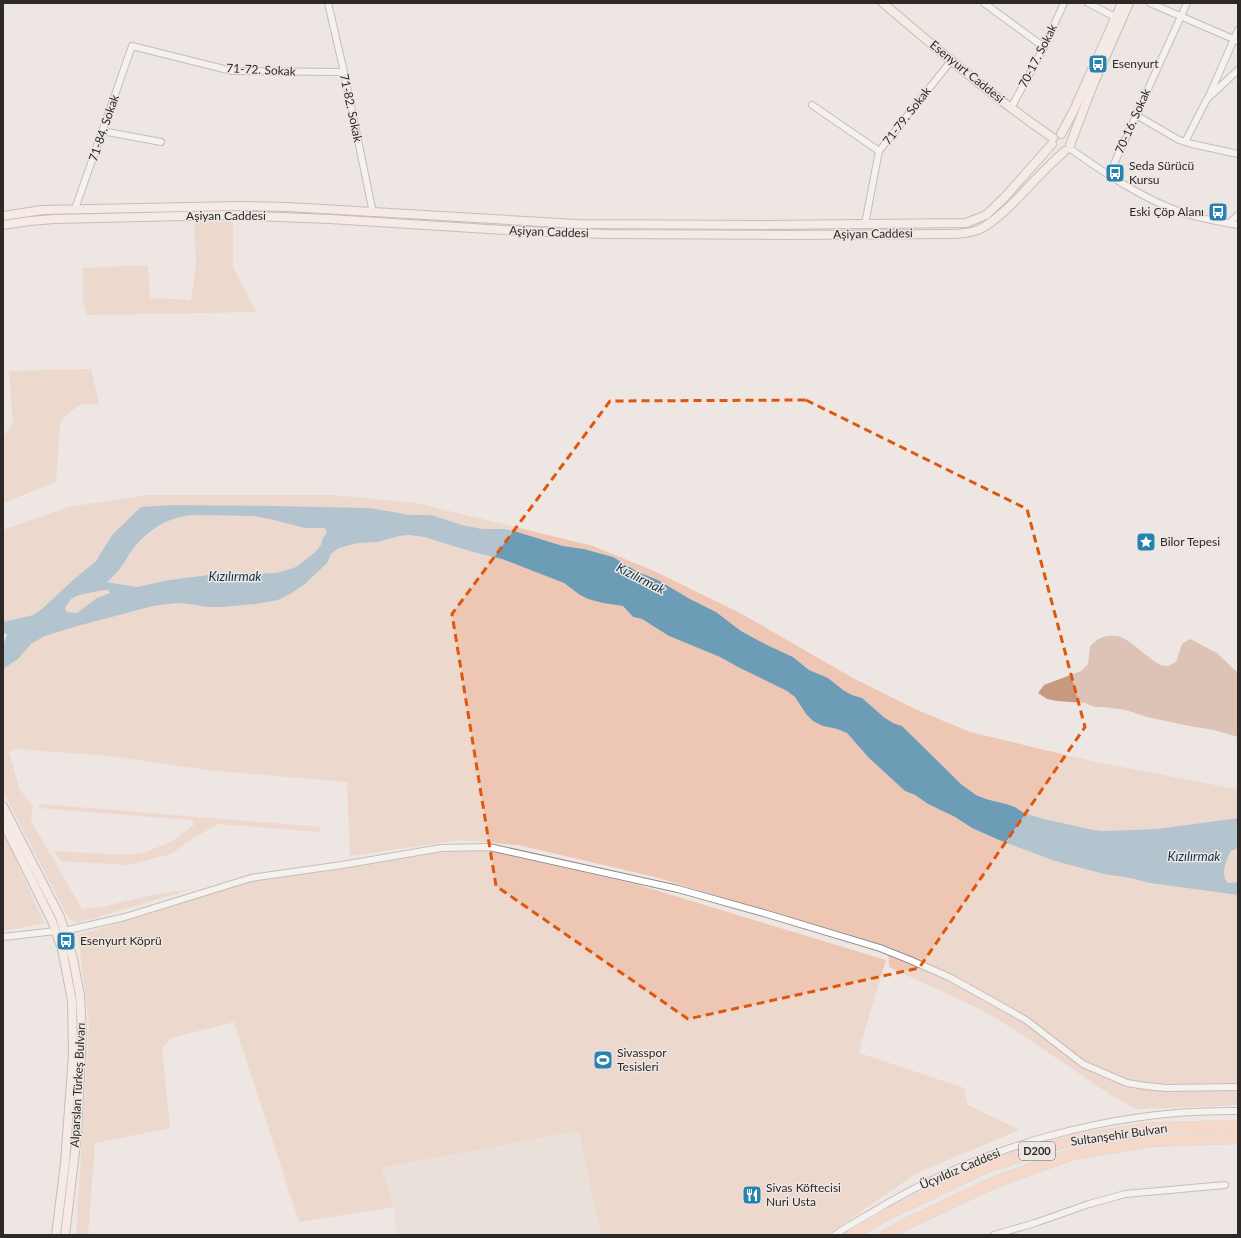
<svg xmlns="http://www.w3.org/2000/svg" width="1241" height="1238" viewBox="0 0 1241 1238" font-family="Lato,sans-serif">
	<rect width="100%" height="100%" fill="#ede6e2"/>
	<!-- built -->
	<path fill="#e7d9d1" d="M580 1131 601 1235H396L394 1207 381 1169Z"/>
	<!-- green -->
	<g fill="#edc7b3">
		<path d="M194 221 233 222V267L256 312 87 315 83 301V268L148 265 150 298 191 300 196 264Z"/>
		<path d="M91 369 99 404H81L66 415 60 423 56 482 3 503V435L5 434 13 424 9 371Z"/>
		<path d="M147 495H333L416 503 593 546 654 571 742 614 851 677 915 709 970 732 1091 761 1235 789 1238 788V818L1157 829 1103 831 1094 830 1044 819 1024 813 1015 807 1006 804 986 799 976 795 961 784 902 726 893 723 885 718 862 698 852 695 843 690 827 678 809 670 793 657 767 645 741 631 716 612 690 599 658 580 638 572 613 557 584 549 563 546 514 531 504 529H482L462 525 431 515H410L370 508 278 506 172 505 112 535 96 561 72 581 43 608 33 615 3 622V530L68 507Z"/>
		<path d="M189 515H204L253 516 270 519 305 528H324L327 532 322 540 321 545 314 553 296 567 277 573 216 574 169 580 137 587 107 582C116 574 120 568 126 558 130 552 135 547 140 542 156 526 167 520 189 515Z"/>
		<path d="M409 535 424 537 473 552 502 559 564 583 580 595 603 603 623 606 633 617 642 619 669 636 720 657 738 667 787 691 795 697 806 714 823 726 837 729 847 733 869 758 905 791 915 795 928 804 955 817 972 828 999 840 1055 861 1104 874 1130 878 1150 883 1238 895V1105L1136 1109 1112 1096 1018 1032 984 1011 889 967 888 948 655 877 518 845 460 840 350 856 347 782 208 770 111 756 17 749 9 752 20 790 33 806 31 821 82 909 101 907 157 894 193 889 77 923 69 919 3 791V669L18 659 31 644 45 636 74 627 153 606 168 604 182 603 208 607H223L257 604 278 600 292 593 305 584 327 563 331 554 339 548 358 543 378 542 399 536Z"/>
		<path d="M108 589 110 593 97 598 77 613 67 612 65 608C67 605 68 602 70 600 77 594 99 590 108 589Z"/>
		<path d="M40 804 321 827 319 832 218 824 190 840 171 854 144 861 127 865 61 861 54 851 121 855 143 853 171 842 194 825 192 820 39 808Z"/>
		<path d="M3 833 6 838 44 923 3 931Z"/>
		<path d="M1238 848V882L1228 883C1220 875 1226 860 1231 851Z"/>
		<path d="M456 850 491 851 635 884 886 960 862 1039 859 1053 964 1088 968 1105 1019 1130 917 1173 827 1235H601L579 1131 382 1168 394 1207 299 1222 234 1022 171 1038 162 1048 170 1128 95 1143 88 1235H76L89 1025 78 935 132 919 250 881 397 858Z"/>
	</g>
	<!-- forest -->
	<path fill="#c79980" d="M1107 636C1110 636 1114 636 1117 636 1133 639 1155 668 1167 666 1170 666 1173 663 1176 662L1182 644 1190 639 1217 653 1238 673V737L1214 730 1184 725 1147 717 1126 710 1104 707H1095L1085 703 1057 701 1047 699 1038 693 1044 685 1081 671 1088 664 1090 646 1098 639Z"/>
	<!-- water -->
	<path fill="#6d9cb7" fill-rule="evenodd" d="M172 505 278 506 370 508 410 515H431L462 525 482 529H504L514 531 563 546 584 549 613 557 638 572 658 580 690 599 716 612 741 631 767 645 793 657 809 670 828 678 843 690 852 695 862 698 885 718 893 723 902 726 961 784 976 795 986 799 1006 804 1015 807 1024 813 1044 819 1094 830 1103 831 1157 829 1238 818V848L1231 851C1226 860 1220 875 1228 883L1238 882V895L1150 883 1130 878 1104 874 1055 861 999 840 972 828 955 817 928 804 915 795 905 791 869 758 847 733 837 729 823 726 813 721 806 714 795 697 787 691 738 667 720 657 669 636 642 619 633 617 623 606 603 603 588 599 580 595 564 583 502 559 473 552 424 537 409 535 399 536 378 542 358 543 339 548 331 554 327 563 305 584 292 593 278 600 257 604 223 607H208L182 603 168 604 153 606 74 627 45 636 31 644 18 659 3 669V644L4 643 7 634 3 633V622L33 615 43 608 72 581 96 561 112 535 141 507ZM193 515 253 516 270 519 305 528H324L327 532 322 540 321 545 314 553 296 567 277 573 216 574 169 580 137 587 107 582C111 578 115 575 118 571 122 567 124 562 127 558 142 534 165 517 193 515ZM103 590H108L110 593 97 598 77 613 67 612 65 608 71 599 79 595Z"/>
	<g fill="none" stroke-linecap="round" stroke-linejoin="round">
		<!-- street casing -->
		<g stroke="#948e8a" stroke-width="8">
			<g id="street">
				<path d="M328 3 344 72 373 213"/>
				<path d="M984 3 1044 47"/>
				<path d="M1088 3 1115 17"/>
				<path d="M1150 3 1238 41"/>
				<path d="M1209 96 1238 30"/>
				<path d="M812 105 879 151"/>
				<path d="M1011 108 1044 47 1064 3"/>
				<path d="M1136 115 1179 140 1192 144 1238 154"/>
				<path d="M102 131 161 142"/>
				<path d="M1185 142 1207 99 1238 70"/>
				<path d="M1069 148C1105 173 1142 199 1184 213 1201 219 1220 222 1238 225"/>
				<path d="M1109 175 1187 3"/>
				<path d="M75 209 132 46 232 71 344 72"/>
				<path d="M1229 223 1238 215"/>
				<path d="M865 224 879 151 951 61"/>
				<path d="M64 931 125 917 251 878 342 865 441 848 489 847 678 889 767 914 880 948 910 960 949 977 978 993 1026 1020 1083 1064 1127 1083 1146 1086 1166 1088 1238 1087"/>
				<path d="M3 937 56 931"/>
				<path d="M835 1235C846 1227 859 1220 871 1213 979 1147 1111 1109 1238 1111"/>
				<path d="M994 1235 1035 1223 1089 1204 1125 1194 1225 1185"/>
			</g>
		</g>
		<!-- secondary casing -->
		<g stroke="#948e8a" stroke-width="10">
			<g id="secondary">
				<path d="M883 3C938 50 993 97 1053 138"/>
				<path d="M1061 134 1073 112 1122 3"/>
				<path d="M1070 145 1093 85 1129 3"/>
				<path d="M3 216 42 210 238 206 288 207 577 224 763 225 966 223 986 215 1004 198 1052 144"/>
				<path d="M3 225 30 221 54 219 231 215 330 219 504 230 604 234 788 235 950 234C959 234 969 233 978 230 990 225 1000 215 1010 206 1028 188 1045 168 1065 151"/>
				<path d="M3 806 60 917 73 959 80 996 82 1033 77 1135 65 1235"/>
				<path d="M3 822 52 921 62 949 72 1001 73 1055 65 1163 56 1235"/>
			</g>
		</g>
		<!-- highway casing -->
		<g stroke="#c4c3c3" stroke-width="12">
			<g id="highway">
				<path d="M852 1235 882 1217 986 1167 1068 1141 1152 1128 1238 1126"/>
				<path d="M887 1235 904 1225 995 1182 1073 1154 1152 1141 1238 1138"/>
			</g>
		</g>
		<!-- street -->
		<use href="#street" stroke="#fff" stroke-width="6"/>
		<!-- secondary -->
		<use href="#secondary" stroke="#feefe7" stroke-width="8"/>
		<!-- highway -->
		<use href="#highway" stroke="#fdcbb0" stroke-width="11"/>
	</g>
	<!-- marked area -->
	<path d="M0 0H1241V1238H0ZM806 400 1027 509 1085 727 919 968 688 1019 496 886 452 614 610 401Z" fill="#ede6e2" fill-opacity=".55" fill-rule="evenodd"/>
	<path fill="none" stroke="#df570d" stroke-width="3" stroke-dasharray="8 5" stroke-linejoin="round" d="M806 400 1027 509 1085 727 919 968 688 1019 496 886 452 614 610 401Z"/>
	<!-- icons -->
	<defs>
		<g id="bus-square" transform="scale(1)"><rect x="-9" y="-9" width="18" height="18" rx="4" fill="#2683b0" stroke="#ede6e2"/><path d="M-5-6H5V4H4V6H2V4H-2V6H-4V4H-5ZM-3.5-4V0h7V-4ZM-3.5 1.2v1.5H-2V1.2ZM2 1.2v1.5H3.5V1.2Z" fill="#fff"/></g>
		<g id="sight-square" transform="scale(1)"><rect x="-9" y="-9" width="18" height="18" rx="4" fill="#2683b0" stroke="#ede6e2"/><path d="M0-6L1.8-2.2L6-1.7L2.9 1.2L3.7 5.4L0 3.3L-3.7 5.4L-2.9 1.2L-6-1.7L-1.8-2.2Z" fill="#fff"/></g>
		<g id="stadium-square" transform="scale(1)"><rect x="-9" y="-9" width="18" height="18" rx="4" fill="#2683b0" stroke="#ede6e2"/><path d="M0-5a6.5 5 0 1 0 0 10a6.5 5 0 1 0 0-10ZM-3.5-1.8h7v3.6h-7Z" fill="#fff"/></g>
		<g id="restaurant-square" transform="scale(1)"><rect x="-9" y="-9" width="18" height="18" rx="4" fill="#2683b0" stroke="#ede6e2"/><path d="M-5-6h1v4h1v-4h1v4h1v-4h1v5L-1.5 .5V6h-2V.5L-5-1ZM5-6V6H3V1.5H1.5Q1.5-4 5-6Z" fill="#fff"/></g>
	</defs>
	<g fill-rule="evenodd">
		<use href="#bus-square" x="1098" y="64"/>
		<use href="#bus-square" x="1115" y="173"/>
		<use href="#bus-square" x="1218" y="212"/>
		<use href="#sight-square" x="1146" y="542"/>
		<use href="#bus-square" x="66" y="941"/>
		<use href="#stadium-square" x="603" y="1060"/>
		<use href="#restaurant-square" x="752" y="1195"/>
	</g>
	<g text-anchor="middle" stroke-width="3" stroke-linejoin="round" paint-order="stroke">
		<!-- shield labels -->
		<rect fill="#ede6e2" stroke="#666260" stroke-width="1" x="1019" y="1142" width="36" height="18" rx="3"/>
		<g font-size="11" font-weight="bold" fill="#2c2928">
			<text x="1037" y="1155">D200</text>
		</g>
		<!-- street labels -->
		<g font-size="12" fill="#2c2928" stroke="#ede6e2">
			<text transform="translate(1038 56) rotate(-63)" y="4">70-17. Sokak</text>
			<text transform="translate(261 70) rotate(3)" y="4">71-72. Sokak</text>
			<text transform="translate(967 72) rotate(39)" y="4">Esenyurt Caddesi</text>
			<text transform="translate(351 108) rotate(78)" y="4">71-82. Sokak</text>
			<text transform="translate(907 116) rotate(-52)" y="4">71-79. Sokak</text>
			<text transform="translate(1133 121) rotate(-66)" y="4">70-16. Sokak</text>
			<text transform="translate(104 128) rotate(-71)" y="4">71-84. Sokak</text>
			<text x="226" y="220">Aşiyan Caddesi</text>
			<text transform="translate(549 232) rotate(2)" y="4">Aşiyan Caddesi</text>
			<text transform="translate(873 234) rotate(-1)" y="4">Aşiyan Caddesi</text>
			<text transform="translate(78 1085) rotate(-87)" y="4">Alparslan Türkeş Bulvarı</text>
			<text transform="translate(1119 1135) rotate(-8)" y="4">Sultanşehir Bulvarı</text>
			<text transform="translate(960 1169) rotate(-23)" y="4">Üçyıldız Caddesi</text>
		</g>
		<!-- poi labels -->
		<g font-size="12" fill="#2c2928" stroke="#ede6e2" text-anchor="start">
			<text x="1112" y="68">Esenyurt</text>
			<text x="1129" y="170">Seda Sürücü<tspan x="1129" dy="14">Kursu</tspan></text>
			<text x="1204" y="216" text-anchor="end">Eski Çöp Alanı</text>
			<text x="1160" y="546">Bilor Tepesi</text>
			<text x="80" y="945">Esenyurt Köprü</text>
			<text x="617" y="1057">Sivasspor<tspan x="617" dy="14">Tesisleri</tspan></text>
			<text x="766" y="1192">Sivas Köftecisi<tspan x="766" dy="14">Nuri Usta</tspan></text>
		</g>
		<!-- water labels -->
		<g font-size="13" font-style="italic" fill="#0f374c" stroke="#ede6e2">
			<text x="235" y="581">Kızılırmak</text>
			<text transform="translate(641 578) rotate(27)" y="5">Kızılırmak</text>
			<text x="1194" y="861">Kızılırmak</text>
		</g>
	</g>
	<!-- border -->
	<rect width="1241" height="1238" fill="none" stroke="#2c2928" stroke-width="8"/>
</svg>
